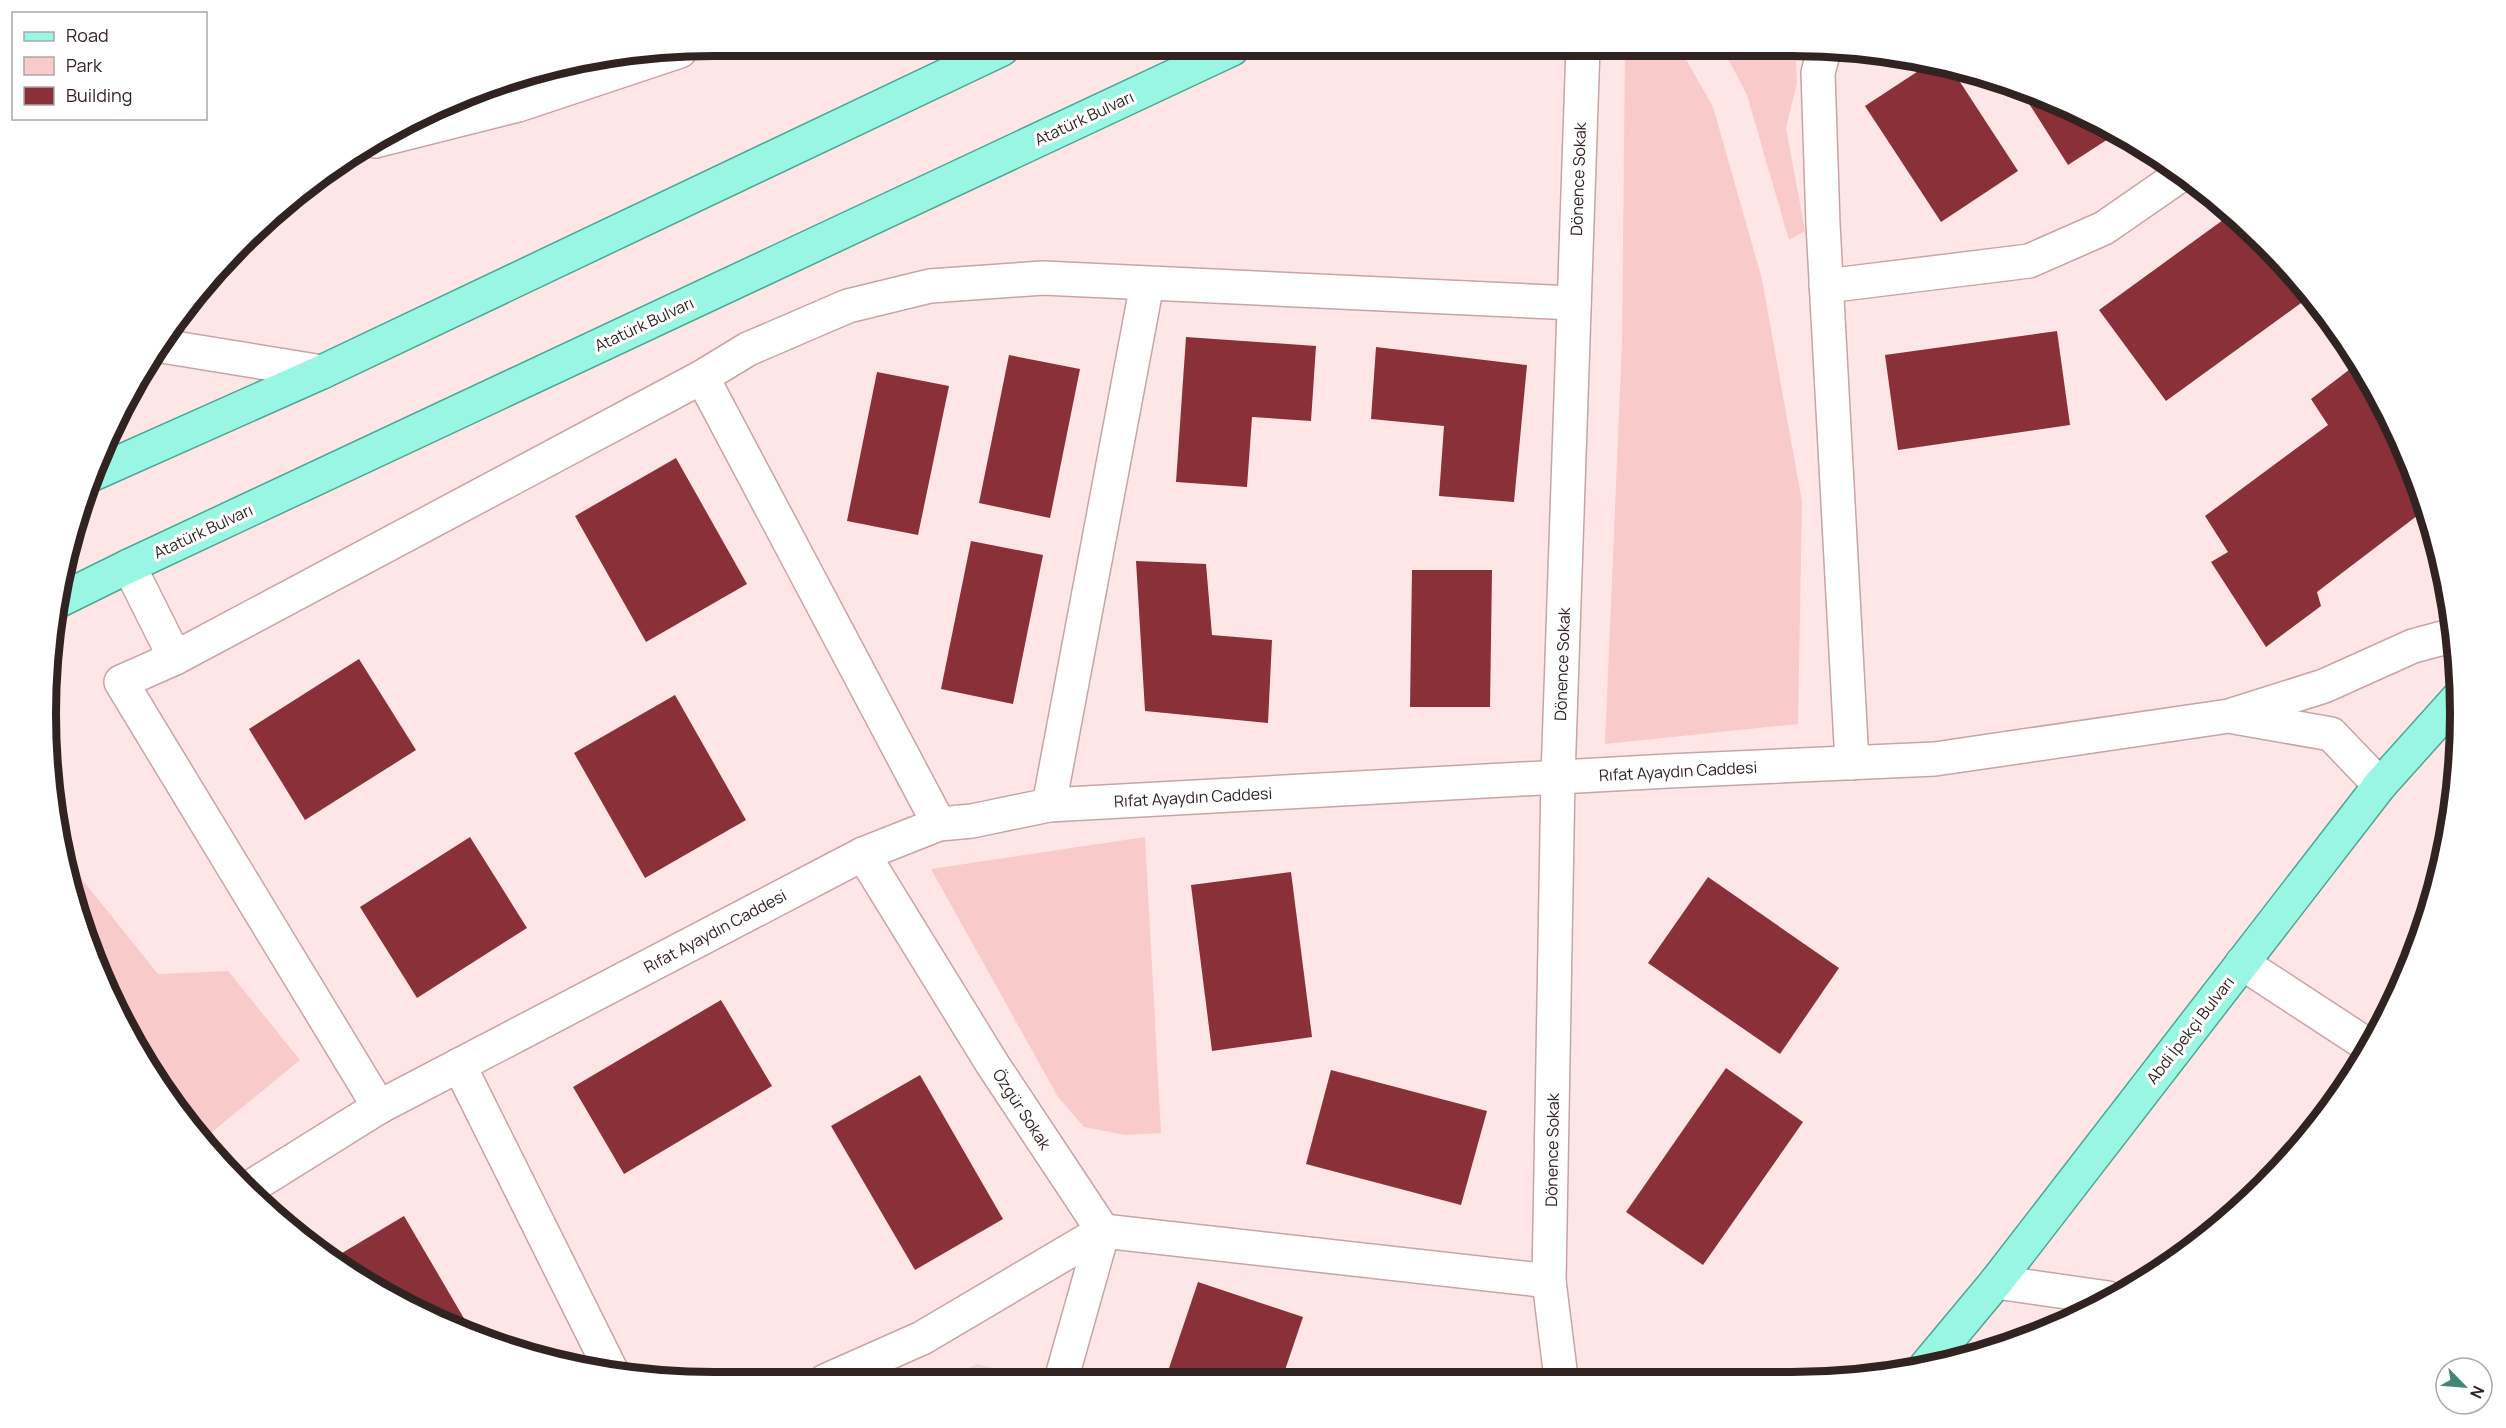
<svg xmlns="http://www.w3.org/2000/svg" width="2506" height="1428" viewBox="0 0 2506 1428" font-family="Manrope,sans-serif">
	<rect width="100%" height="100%" fill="#fee6e6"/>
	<!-- built -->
	<path fill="#f3d6d6" d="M977 1364 1033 1378 1032 1380 939 1381Z"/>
	<!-- green -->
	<g fill="#f8caca">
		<path d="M1625 47H1679L1713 107 1762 279 1802 502 1798 724 1605 744 1622 344Z"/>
		<path d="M1722 47H1795L1797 83 1786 128 1805 231 1789 240 1747 95Z"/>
		<path d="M1145 837 1161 1133 1125 1135 1084 1127 1058 1097 931 869Z"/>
		<path d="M60 852 158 974 228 971 300 1060 201 1141 135 1049 96 970Z"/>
	</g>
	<!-- building -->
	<g fill="#8a3038">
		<path d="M1932 62 1949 65 2018 171 1941 222 1865 106Z"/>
		<path d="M2021 91 2046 101 2119 132 2068 165Z"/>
		<path d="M2234 212 2312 295 2166 401 2099 310Z"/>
		<path d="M2057 331 2070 425 1898 450 1885 355Z"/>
		<path d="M1186 337 1316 346 1311 421 1252 417 1247 487 1176 482Z"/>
		<path d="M1376 347 1527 365 1514 502 1439 496 1444 426 1371 419Z"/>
		<path d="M1009 355 1080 369 1050 518 979 503Z"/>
		<path d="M2358 363 2392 418 2426 509 2317 592 2321 606 2266 647 2211 562 2228 552 2205 516 2328 425 2311 399Z"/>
		<path d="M877 372 949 386 918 535 847 521Z"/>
		<path d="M676 458 747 584 646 642 575 516Z"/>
		<path d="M971 541 1043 555 1013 704 941 689Z"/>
		<path d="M1136 561 1206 564 1212 635 1272 640 1268 723 1145 711Z"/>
		<path d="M1412 570H1492L1490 707H1410Z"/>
		<path d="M359 659 416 750 305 820 249 729Z"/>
		<path d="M675 695 746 820 645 878 574 753Z"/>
		<path d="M470 837 527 928 417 998 360 907Z"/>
		<path d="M1291 872 1312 1037 1212 1051 1191 885Z"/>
		<path d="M1708 877 1839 968 1780 1054 1648 963Z"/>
		<path d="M721 1000 772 1086 624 1174 573 1087Z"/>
		<path d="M1726 1068 1803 1122 1703 1265 1626 1212Z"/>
		<path d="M1331 1070 1487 1111 1461 1205 1306 1164Z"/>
		<path d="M920 1075 1003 1219 915 1270 831 1126Z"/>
		<path d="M404 1216 472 1332 379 1293 332 1259Z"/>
		<path d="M1198 1282 1303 1317 1282 1379 1165 1380Z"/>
	</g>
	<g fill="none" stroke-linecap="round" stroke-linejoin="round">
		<!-- minor casing -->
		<g stroke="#c9a4a4" stroke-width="36">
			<g id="minor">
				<path d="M1825 46 1818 73 1823 224 1852 763"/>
				<path d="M375 141 518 105 680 51"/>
				<path d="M1826 286 2029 261 2104 228 2182 174"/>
				<path d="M156 345 322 372"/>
				<path d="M702 377 939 824"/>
				<path d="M129 566 175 658"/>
				<path d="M2234 717 2331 734 2380 785"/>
				<path d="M1049 805 1147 284"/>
				<path d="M863 854 993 1065 1103 1231 1061 1380"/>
				<path d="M2242 963 2372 1048"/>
				<path d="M459 1065 612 1372"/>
				<path d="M379 1107 121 682 175 658 702 377 748 349 848 306 930 286 1043 278 1574 303"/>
				<path d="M246 1190 379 1107 863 854 939 824 972 821 1049 805 1668 771 1935 759 2229 716 2324 686 2413 646 2454 635"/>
				<path d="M1996 1282 2108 1298"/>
				<path d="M1561 1378 1549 1281 1558 777 1583 47"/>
				<path d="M825 1381 922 1338 1103 1231 1549 1281"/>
			</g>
		</g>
		<!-- major casing -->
		<g stroke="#49a893" stroke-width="36">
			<g id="major">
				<path d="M93 474 322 372 1002 49"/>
				<path d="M56 602 129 566 1232 49"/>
				<path d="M1926 1366 1996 1282 2380 785 2459 697"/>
			</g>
		</g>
		<!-- minor -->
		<use href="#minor" stroke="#fff" stroke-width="33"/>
		<!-- major -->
		<use href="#major" stroke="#99f6e2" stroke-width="33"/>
	</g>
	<g text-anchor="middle" stroke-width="6" stroke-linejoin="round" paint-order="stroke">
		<!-- street labels -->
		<g font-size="16" fill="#322323" stroke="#fff">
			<text transform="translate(1084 118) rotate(-25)" y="6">Atatürk Bulvarı</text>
			<text transform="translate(1578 179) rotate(-88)" y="6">Dönence Sokak</text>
			<text transform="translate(644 324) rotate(-25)" y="6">Atatürk Bulvarı</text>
			<text transform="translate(203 531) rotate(-25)" y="6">Atatürk Bulvarı</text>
			<text transform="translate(1562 664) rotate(-88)" y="6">Dönence Sokak</text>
			<text transform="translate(1678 771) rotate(-3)" y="6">Rıfat Ayaydın Caddesi</text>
			<text transform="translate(1193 797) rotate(-3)" y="6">Rıfat Ayaydın Caddesi</text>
			<text transform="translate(715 931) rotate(-28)" y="6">Rıfat Ayaydın Caddesi</text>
			<text transform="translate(2190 1030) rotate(-52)" y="6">Abdi İpekçi Bulvarı</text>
			<text transform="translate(1022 1109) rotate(57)" y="6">Özgür Sokak</text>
			<text transform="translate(1552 1150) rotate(-89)" y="6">Dönence Sokak</text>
		</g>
	</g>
	<!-- crop -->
	<path d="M0 0H2506V1428H0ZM714 56H1792A658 658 0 0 1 2450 714V714A658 658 0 0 1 1792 1372H714A658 658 0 0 1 56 714V714A658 658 0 0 1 714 56Z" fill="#fff" fill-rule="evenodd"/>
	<path fill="none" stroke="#322323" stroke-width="8" d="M714 56H1792A658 658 0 0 1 2450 714V714A658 658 0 0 1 1792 1372H714A658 658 0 0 1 56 714V714A658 658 0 0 1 714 56Z"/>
	<!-- legend -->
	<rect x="12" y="12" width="195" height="108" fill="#ffffff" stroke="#ada7a7" stroke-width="1.5"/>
	<rect x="24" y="32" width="30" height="9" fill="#99f6e2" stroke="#ada7a7" stroke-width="1.5"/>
	<text x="66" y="42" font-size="18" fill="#322323">Road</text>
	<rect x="24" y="57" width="30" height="18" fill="#f8caca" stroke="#ada7a7" stroke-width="1.5"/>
	<text x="66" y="72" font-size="18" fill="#322323">Park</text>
	<rect x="24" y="87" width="30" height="18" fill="#8a3038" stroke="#ada7a7" stroke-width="1.5"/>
	<text x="66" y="102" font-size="18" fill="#322323">Building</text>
	<!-- north arrow -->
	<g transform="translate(2464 1386) rotate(115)"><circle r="28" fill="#ffffff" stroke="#ada7a7" stroke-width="1.5"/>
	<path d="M0-4.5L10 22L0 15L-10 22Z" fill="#448676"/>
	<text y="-9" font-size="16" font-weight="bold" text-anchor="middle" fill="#322323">N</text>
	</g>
</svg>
